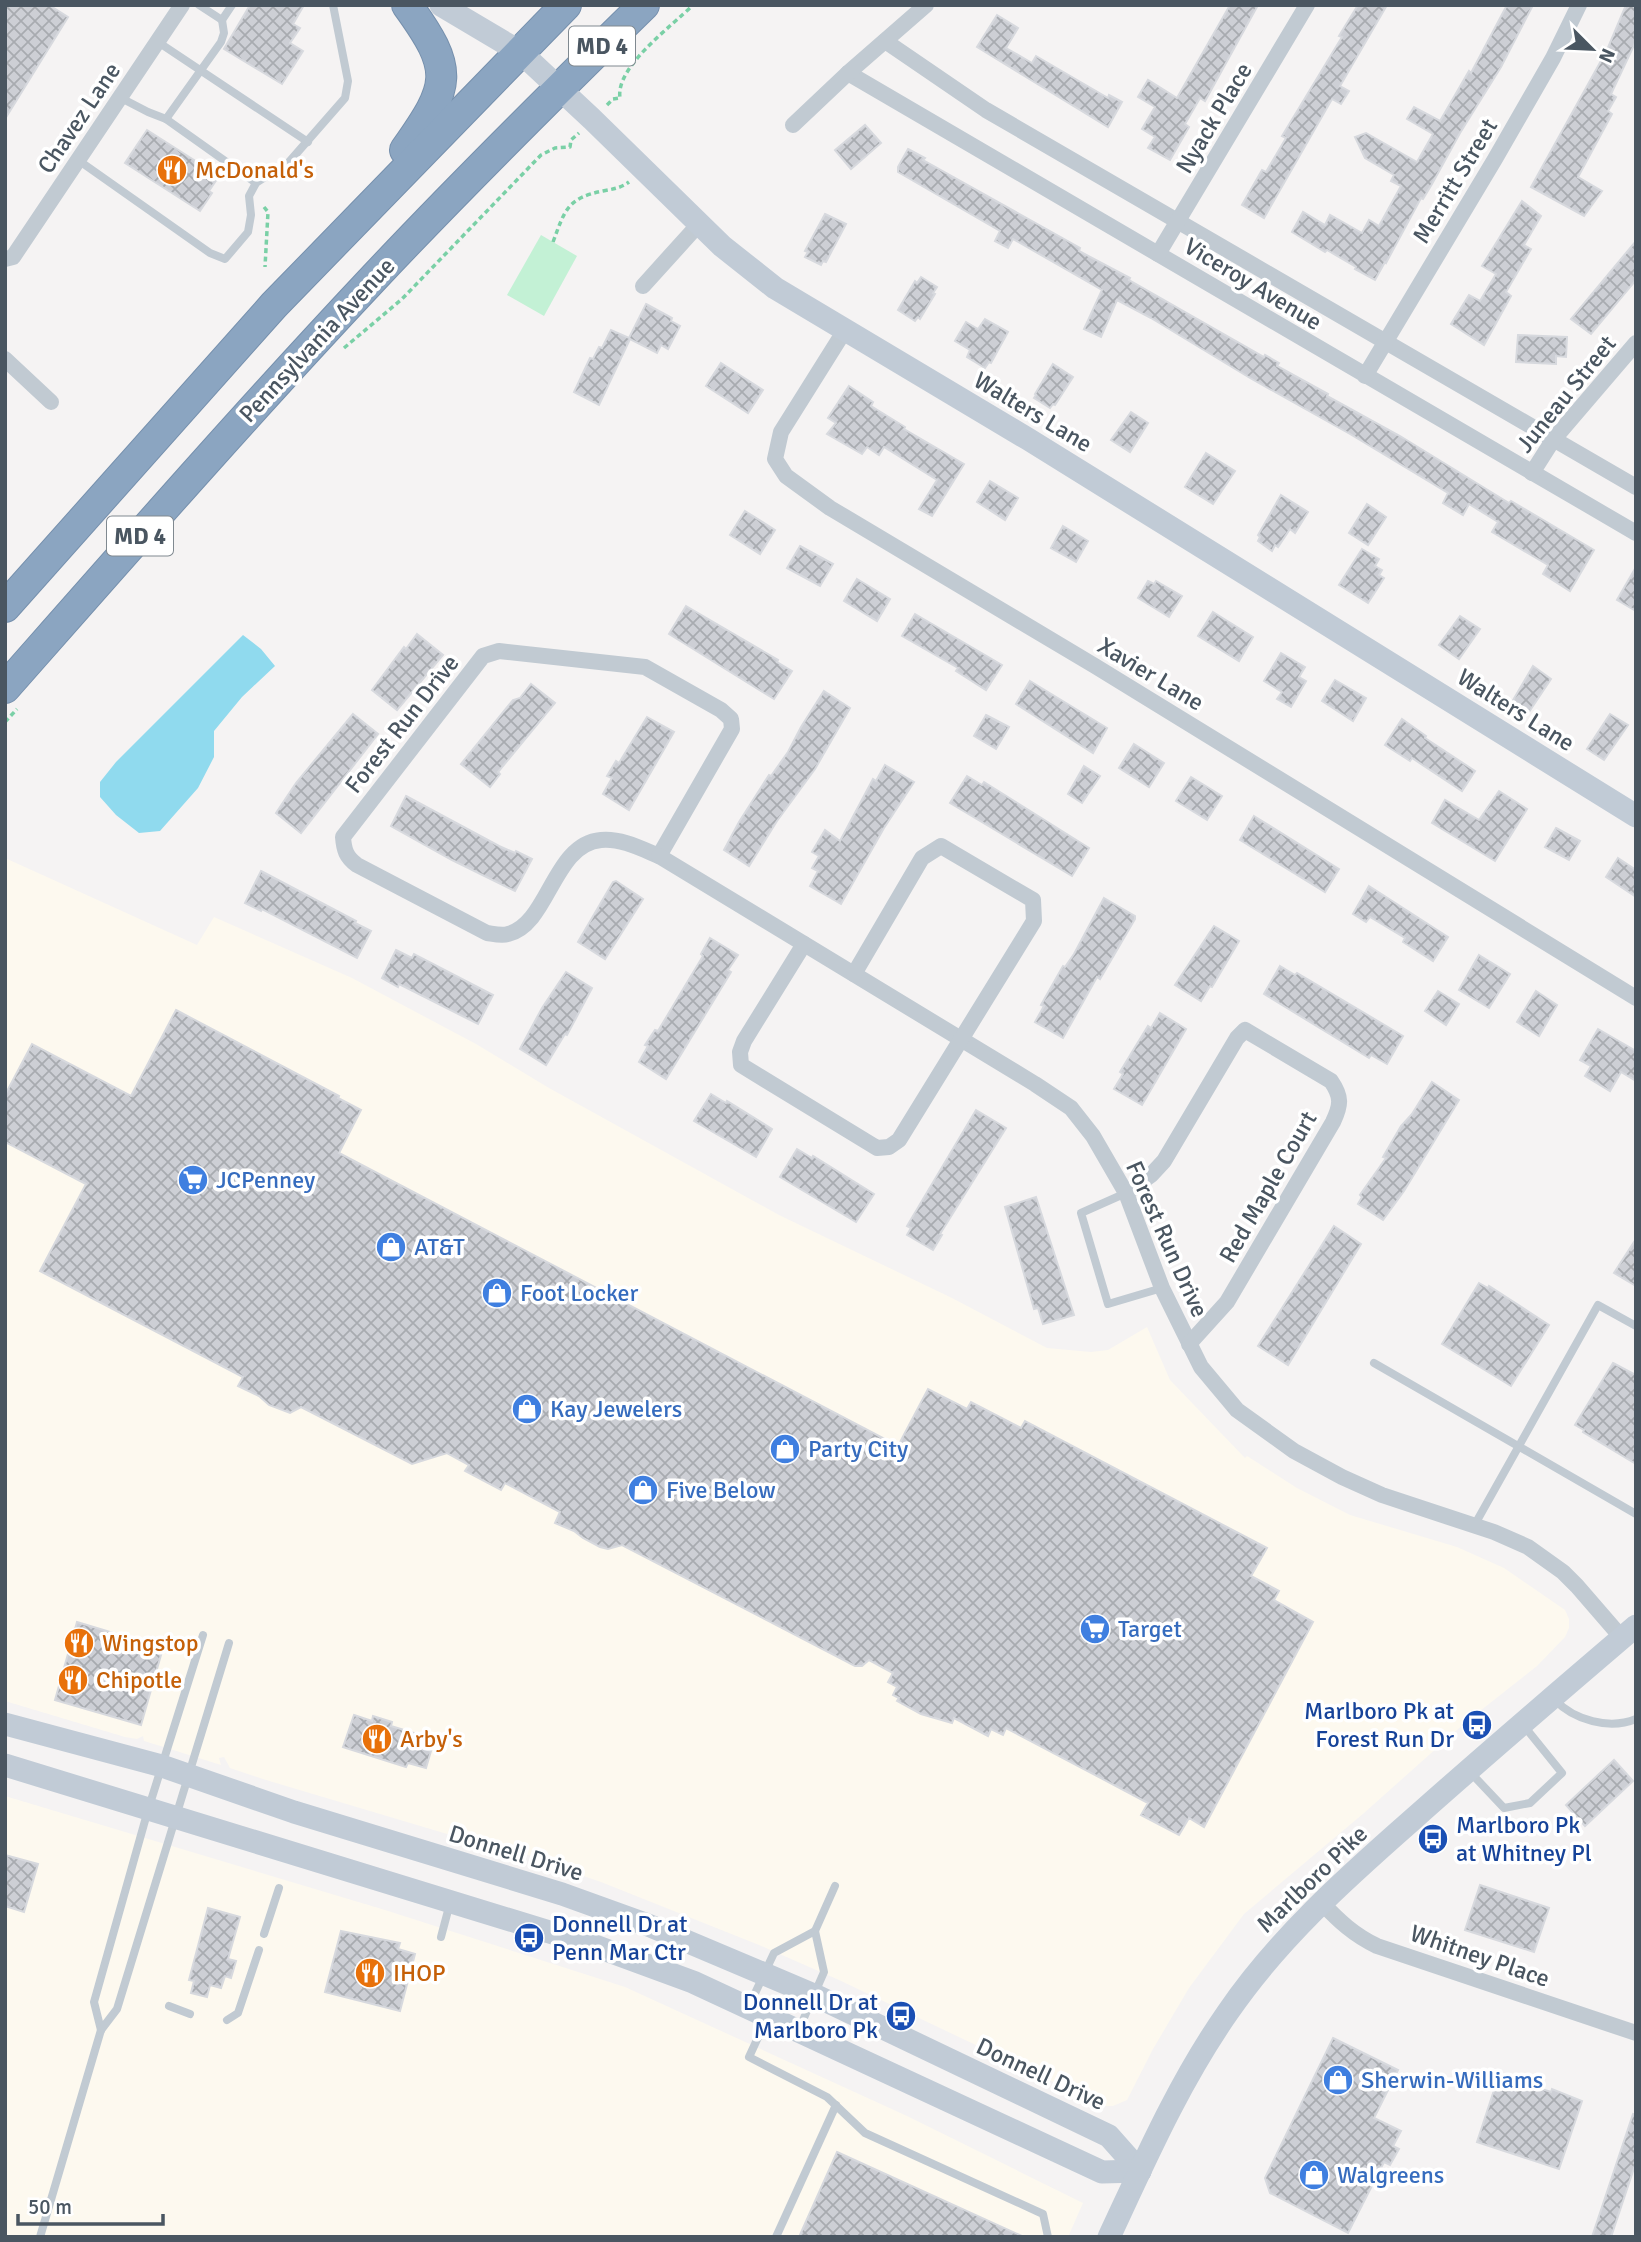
<svg xmlns="http://www.w3.org/2000/svg" width="1641" height="2242" viewBox="0 0 1641 2242" font-family="Signika,sans-serif">
	<defs>
		<pattern id="building-cross-hatch" width="8" height="8" patternUnits="userSpaceOnUse" patternTransform="scale(1.75)"><rect width="8" height="8" fill="#cdcfd5"/><path d="M0 0l8 8M0 8l8-8" fill="none" stroke="#a8abb0"/></pattern>
	</defs>
	<rect width="100%" height="100%" fill="#f5f3f3"/>
	<!-- commercial -->
	<g fill="#fdf9ef">
		<path d="M5 858 197 945 214 917 352 978 476 1044 549 1088 779 1215 952 1298 1047 1348 1091 1352 1108 1350 1147 1327 1170 1380 1245 1458 1247 1456 1297 1488 1350 1515 1457 1547 1504 1568 1565 1610 1569 1619V1628L1565 1637 1537 1666 1466 1722 1364 1813 1244 1914 1189 1988 1153 2049 1127 2100 1113 2106H1104L839 1980 759 1945 601 1882 530 1858 531 1856 512 1850 511 1853 266 1780 230 1768 224 1757 219 1758 221 1765 154 1744 144 1741 143 1736 137 1739 125 1737 5 1701Z"/>
		<path d="M5 1796 385 1910 625 1987 907 2116 1083 2203 1068 2237H5Z"/>
	</g>
	<!-- park -->
	<path fill="#c3f1d5" d="M541 235 577 256 544 316 507 295Z"/>
	<!-- water -->
	<path fill="#90daee" d="M243 635 261 649 275 666 242 697 214 731V757L198 788 160 831 139 833 116 815 100 797V782L116 762Z"/>
	<!-- building -->
	<g fill="url(#building-cross-hatch)" stroke="#d7d9de" stroke-width="2">
		<path d="M5 5H49L68 17 5 119Z"/>
		<path d="M250 5H304L293 24 300 28 290 43 303 51 282 84 224 49Z"/>
		<path d="M1230 5H1258L1205 101 1200 98 1185 124 1189 127 1170 160 1148 148 1155 137 1142 129 1155 107 1138 97 1148 80 1177 98Z"/>
		<path d="M1358 5H1387L1340 86 1349 91 1341 104 1332 99 1264 218 1242 205 1262 170 1266 172 1286 138 1282 136 1342 37 1339 36Z"/>
		<path d="M1507 5H1533L1501 67 1460 133 1432 184 1423 199 1421 198 1386 263 1385 262 1375 280 1355 269 1356 267 1327 250 1325 252 1292 232 1303 212 1325 225 1330 215 1362 233 1369 220 1379 226 1401 186 1391 181 1394 175 1365 158 1355 137 1366 133 1417 162 1433 134 1407 119 1414 107 1440 121 1469 71 1471 73Z"/>
		<path d="M1626 5H1636V41L1611 94 1616 97 1608 111 1612 114 1578 177 1602 191 1584 216 1531 187 1607 50Z"/>
		<path d="M997 15 1018 28 1006 48 1032 63 1036 56 1108 98 1109 95 1122 102 1108 127 977 47Z"/>
		<path d="M865 125 881 143 851 169 835 150Z"/>
		<path d="M147 130 219 176 209 191 212 193 200 211 125 163Z"/>
		<path d="M908 149 925 158 923 160 1080 248 1079 251 1130 278 1129 280 1264 357 1265 355 1279 363 1277 366 1328 394 1327 396 1400 436 1509 503 1511 501 1594 550 1570 591 1543 574 1548 565 1492 532 1498 522 1469 504 1463 515 1443 503 1448 493 1350 434 1250 378 1151 318 1117 300 1101 337 1084 329 1102 290 1013 239 1008 248 995 241 1000 231 898 172V167Z"/>
		<path d="M1522 201 1541 216 1524 245 1531 249 1506 292 1511 296 1484 345 1451 324 1469 295 1480 301 1496 274 1482 266Z"/>
		<path d="M825 214 846 224 826 262 823 261 821 265 805 257 808 252 805 251Z"/>
		<path d="M1636 241V280L1591 334 1571 319Z"/>
		<path d="M921 277 937 287 933 293 935 294 920 319 918 317 915 321 898 310 915 281 917 283Z"/>
		<path d="M646 304 672 318 671 321 680 326 668 349 661 345 657 353 630 339 599 405 574 392 590 358 593 359 599 347 602 348 611 330 629 338Z"/>
		<path d="M985 319 1008 332 991 363 989 362 985 368 967 357 970 350 955 341 966 322 978 329Z"/>
		<path d="M1518 335 1567 337 1566 357 1556 356V364L1516 362Z"/>
		<path d="M721 363 763 390 748 413 706 386Z"/>
		<path d="M1053 364 1073 377 1055 405 1053 404 1050 408 1034 398 1036 395 1035 394Z"/>
		<path d="M849 386 873 402 871 406 905 427 904 429 964 464 932 516 919 509 937 480 884 447 879 455 867 447 862 454 827 434 836 423 828 418Z"/>
		<path d="M1131 412 1148 423 1130 452 1111 440Z"/>
		<path d="M1206 453 1235 471 1213 504 1185 487Z"/>
		<path d="M990 481 1018 498 1005 520 977 502Z"/>
		<path d="M1281 495 1308 512 1295 533 1290 529 1278 547 1275 545 1272 551 1258 541 1260 537 1258 535Z"/>
		<path d="M1367 504 1386 517 1368 545 1349 533Z"/>
		<path d="M745 511 775 530 760 554 730 535Z"/>
		<path d="M1063 526 1088 541 1076 562 1051 548Z"/>
		<path d="M800 546 833 564 820 586 787 568Z"/>
		<path d="M1362 549 1379 559 1375 566 1382 570 1379 575 1384 578 1368 603 1339 585Z"/>
		<path d="M1636 567V611L1617 600Z"/>
		<path d="M857 579 890 599 877 621 844 601Z"/>
		<path d="M1148 581 1154 584 1156 581 1182 596 1169 617 1138 598Z"/>
		<path d="M686 606 778 660 777 662 792 671 774 699 669 634Z"/>
		<path d="M1213 612 1253 637 1239 661 1198 636Z"/>
		<path d="M915 614 1002 665 986 690 956 671 958 668 902 636Z"/>
		<path d="M1460 616 1480 629 1459 659 1439 645Z"/>
		<path d="M417 634 443 655 397 710 372 690 404 647 406 649Z"/>
		<path d="M1281 653 1305 667 1299 677 1306 681 1291 707 1277 699 1282 692 1264 681Z"/>
		<path d="M1533 666 1551 679 1529 712 1512 702Z"/>
		<path d="M1335 680 1366 698 1353 721 1322 701Z"/>
		<path d="M1030 681 1107 728 1093 753 1016 704Z"/>
		<path d="M531 684 555 703 498 772 500 774 490 787 461 764 513 700 520 698Z"/>
		<path d="M824 691 850 708 815 769 777 821 749 866 724 850 739 822 769 775 771 776 788 752 801 727Z"/>
		<path d="M353 714 378 734 301 833 276 813 296 783Z"/>
		<path d="M1610 714 1628 725 1604 760 1587 749Z"/>
		<path d="M986 715 1009 727 996 749 974 736Z"/>
		<path d="M647 717 674 732 629 810 603 794 612 778 607 776 616 761 619 763Z"/>
		<path d="M1402 719 1426 736 1425 738 1475 771 1462 791 1412 758 1410 761 1385 745Z"/>
		<path d="M1134 744 1164 763 1149 787 1119 768Z"/>
		<path d="M885 765 914 782 884 828 841 904 810 886 818 871 812 868 819 856 812 852 825 830 840 841 873 779 876 781Z"/>
		<path d="M1084 766 1100 776 1082 803 1068 794Z"/>
		<path d="M967 776 982 785 984 782 1089 848 1072 876 950 803Z"/>
		<path d="M1191 777 1222 796 1207 820 1176 801Z"/>
		<path d="M1499 791 1527 809 1495 861 1432 823 1445 800 1479 820Z"/>
		<path d="M406 796 499 846 515 853 516 851 532 859 515 891 452 860 391 826Z"/>
		<path d="M1254 816 1339 869 1325 892 1240 840Z"/>
		<path d="M1556 828 1580 841 1569 860 1545 847Z"/>
		<path d="M1618 858 1636 870V897L1606 877Z"/>
		<path d="M261 871 356 921 355 923 371 931 357 958 262 909 261 911 245 903Z"/>
		<path d="M616 881 643 899 605 959 578 942 613 882Z"/>
		<path d="M1369 886 1448 937 1433 961 1403 942 1405 938 1370 917 1366 922 1353 914Z"/>
		<path d="M1104 898 1135 916V919L1100 979 1097 977 1063 1038 1035 1022 1044 1006 1041 1005 1063 966 1065 967 1074 954Z"/>
		<path d="M1214 926 1239 941 1212 987 1210 986 1201 1001 1175 985Z"/>
		<path d="M710 938 738 955 728 970 731 972 666 1079 639 1062 648 1046 645 1045 655 1030 658 1031 703 956 701 954Z"/>
		<path d="M396 950 412 958 414 954 493 995 478 1024 399 984 398 987 382 978Z"/>
		<path d="M1479 955 1510 974 1489 1008 1459 990Z"/>
		<path d="M1280 966 1295 975 1297 973 1403 1036 1387 1064 1371 1055 1369 1058 1264 994Z"/>
		<path d="M566 972 592 988 567 1035 565 1034 546 1065 520 1049 542 1008Z"/>
		<path d="M1438 991 1459 1004 1446 1025 1425 1011Z"/>
		<path d="M1536 991 1557 1005 1539 1036 1517 1022Z"/>
		<path d="M176 1010 339 1096 338 1098 361 1110 339 1153 898 1446 928 1389 967 1409 971 1402 1021 1428 1025 1421 1267 1548 1251 1576 1279 1591 1274 1600 1313 1622 1204 1827 1189 1818 1179 1835 1141 1815 1148 1803 1006 1728 1003 1735 991 1729 988 1736 954 1718 952 1723 921 1714 897 1701 899 1698 893 1695 897 1687 888 1682 893 1673 869 1660 862 1666H855L622 1545 608 1549 600 1547 583 1538 574 1531 555 1523 560 1512 505 1483 501 1490 465 1471 469 1465 447 1453 412 1464 301 1407 290 1413 269 1405 259 1396 238 1386 243 1377 40 1271 86 1184 5 1142V1095L32 1044 131 1096Z"/>
		<path d="M1160 1013 1186 1029 1142 1105 1114 1089 1123 1074 1120 1072 1129 1057 1148 1026 1151 1028Z"/>
		<path d="M1598 1029 1636 1051V1081L1621 1072 1610 1091 1585 1076 1591 1066 1580 1060Z"/>
		<path d="M1432 1082 1459 1100 1404 1191 1383 1220 1358 1204 1362 1197 1360 1195 1386 1158 1383 1157 1401 1126 1412 1114Z"/>
		<path d="M711 1094 726 1103 727 1101 772 1129 756 1157 694 1121Z"/>
		<path d="M976 1110 1006 1128 940 1234 942 1235 933 1250 907 1235 911 1228 907 1226Z"/>
		<path d="M797 1149 812 1158 813 1156 874 1194 856 1222 780 1177Z"/>
		<path d="M1036 1197 1074 1315 1043 1324 1038 1308 1034 1309 1005 1207Z"/>
		<path d="M1334 1226 1361 1244 1288 1365 1258 1346Z"/>
		<path d="M1636 1239V1286L1614 1273Z"/>
		<path d="M1479 1283 1488 1288 1489 1286 1549 1325 1511 1386 1442 1344Z"/>
		<path d="M1613 1363 1636 1375V1464L1583 1432 1584 1430 1575 1425Z"/>
		<path d="M77 1622 163 1648 141 1725 55 1700Z"/>
		<path d="M354 1715 372 1721 373 1716 392 1722 391 1726 417 1734 413 1746 431 1751 426 1768 408 1763 406 1767 343 1747Z"/>
		<path d="M1614 1760 1633 1781 1585 1826 1566 1805Z"/>
		<path d="M5 1855 38 1864 24 1912 5 1906Z"/>
		<path d="M1480 1885 1549 1908 1534 1952 1465 1930Z"/>
		<path d="M208 1908 240 1917 228 1959 236 1961 231 1978 225 1976 221 1988 210 1985 207 1997 191 1993 194 1981 189 1980Z"/>
		<path d="M341 1931 400 1943 398 1949 415 1954 400 2011 325 1992Z"/>
		<path d="M1333 2038 1398 2070 1374 2118 1401 2131 1393 2146 1399 2149 1390 2165 1384 2162 1348 2233 1270 2193 1265 2178Z"/>
		<path d="M1499 2075 1551 2092 1552 2089 1582 2101 1559 2169 1477 2142Z"/>
		<path d="M1633 2114 1636 2115V2162L1611 2237H1592Z"/>
		<path d="M837 2152 1024 2237H799Z"/>
	</g>
	<g fill="none" stroke-linecap="round" stroke-linejoin="round">
		<!-- highway casing -->
		<g stroke="#7690ad" stroke-width="32">
			<g id="highway">
				<path d="M405 150C451 85 455 71 407 5"/>
				<path d="M5 607 274 305 566 5"/>
				<path d="M5 688C125 552 245 415 369 283 458 188 551 96 644 5"/>
			</g>
		</g>
		<!-- path -->
		<g stroke="#7ad0a6" stroke-width="3.5" stroke-dasharray="5 3.5" stroke-linecap="butt">
			<path d="M607 105 613 99 620 98C615 67 672 26 693 5"/>
			<path d="M264 207 268 212 265 267"/>
			<path d="M553 242C565 210 567 198 603 191 613 189 621 188 629 182"/>
			<path d="M344 348 402 299 541 155 555 148 570 147 571 140 579 133"/>
			<path d="M5 722 17 709"/>
		</g>
		<!-- lane -->
		<g stroke="#c1cad2" stroke-width="8">
			<path d="M199 5 222 20 232 5"/>
			<path d="M158 42 308 142"/>
			<path d="M121 98 148 112 166 119 256 183"/>
			<path d="M166 119 221 42 224 33 222 20"/>
			<path d="M78 160 210 253 225 259 248 232 251 215 249 196 256 183 289 162 345 98 348 81 333 5"/>
			<path d="M1126 1193 1081 1213 1108 1304 1162 1288"/>
			<path d="M1374 1363 1636 1514"/>
			<path d="M1474 1526 1598 1305 1636 1326"/>
			<path d="M1555 1700C1574 1720 1609 1730 1636 1719"/>
			<path d="M1470 1772 1504 1808 1530 1803 1562 1773 1524 1726"/>
			<path d="M264 1934 279 1888"/>
			<path d="M441 1937 450 1903"/>
			<path d="M169 2006 190 2014"/>
			<path d="M749 2006 774 1953 815 1931"/>
			<path d="M227 2020 238 2013 259 1950"/>
			<path d="M766 2020 749 2057 827 2097 865 2133 1043 2214 1048 2237"/>
			<path d="M800 2027 824 1972 815 1931 835 1886"/>
			<path d="M101 2030 94 2002 148 1810 203 1635"/>
			<path d="M40 2237 101 2030 117 2009 229 1643"/>
			<path d="M776 2237 836 2105"/>
		</g>
		<!-- street -->
		<g stroke="#c1cad2" stroke-width="16">
			<path d="M885 41 986 110 1636 487"/>
			<path d="M848 73 1636 533"/>
			<path d="M793 125 848 73 926 5"/>
			<path d="M1158 254 1307 5"/>
			<path d="M5 259 13 257 182 5"/>
			<path d="M643 286 699 224"/>
			<path d="M845 330 781 432 775 459 786 476 830 508 1095 666 1636 998"/>
			<path d="M5 359 51 402"/>
			<path d="M1365 376 1495 159 1553 58 1579 5"/>
			<path d="M1532 473 1553 440 1636 343"/>
			<path d="M499 651 645 667 721 710 731 719 732 729 659 856C642 849 621 838 601 840 553 844 549 924 508 934 502 936 494 934 487 933L357 865C346 857 344 850 343 837L483 656Z"/>
			<path d="M659 856 1035 1084 1071 1108 1093 1136 1126 1193 1162 1288 1201 1367 1237 1410 1294 1451 1342 1477 1382 1495 1494 1532 1528 1547 1563 1572 1577 1586 1622 1638"/>
			<path d="M804 944 744 1041 740 1052 741 1065 877 1148 889 1147 899 1140 1034 921 1033 900 941 846 922 858 854 974"/>
			<path d="M1126 1193 1151 1175 1164 1161 1237 1038 1245 1030 1331 1081C1342 1097 1341 1105 1333 1122L1227 1302 1189 1344"/>
			<path d="M1322 1903C1339 1921 1354 1935 1377 1946L1636 2033"/>
		</g>
		<!-- secondary -->
		<g stroke="#c1cbd6" stroke-width="23">
			<path d="M441 5 510 46 532 63 592 119 722 246 775 288 1028 439 1636 816"/>
			<path d="M5 1724 162 1766 294 1812 562 1894 648 1925 814 1995 1109 2136 1140 2171"/>
			<path d="M5 1765 595 1946 693 1982 1102 2172 1140 2171"/>
			<path d="M1109 2237C1145 2160 1179 2082 1228 2012 1278 1939 1345 1879 1411 1821 1485 1755 1561 1690 1636 1626"/>
		</g>
		<!-- highway -->
		<use href="#highway" stroke="#8ba5c1" stroke-width="30"/>
	</g>
	<!-- icons -->
	<defs>
		<g id="restaurant-disc" transform="scale(1.575)"><circle r="9.5" fill="#e8710a" stroke="#fff"/><path d="M-5-6h1v4h1v-4h1v4h1v-4h1v5L-1.5 .5V6h-2V.5L-5-1ZM5-6V6H3V1.5H1.5Q1.5-4 5-6Z" fill="#fff"/></g>
		<g id="supermarket-disc" transform="scale(1.575)"><circle r="9.5" fill="#3f7fe0" stroke="#fff"/><path d="M-6-5.5h2.5l.6 2H6L4.5 2H-2.5L-4.4-4H-6ZM-1.5 3.2a1.3 1.3 0 1 0 .1 0ZM3 3.2a1.3 1.3 0 1 0 .1 0Z" fill="#fff"/></g>
		<g id="shop-disc" transform="scale(1.575)"><circle r="9.5" fill="#3f7fe0" stroke="#fff"/><path d="M-5-2.5h2.3a2.7 3.5 0 0 1 5.4 0H5L5.5 6h-11ZM-1.5-2.5h3a1.5 2.3 0 0 0-3 0Z" fill="#fff"/></g>
		<g id="bus-disc" transform="scale(1.575)"><circle r="9.5" fill="#1a4fb4" stroke="#fff"/><path d="M-5-6H5V4H4V6H2V4H-2V6H-4V4H-5ZM-3.5-4V0h7V-4ZM-3.5 1.2v1.5H-2V1.2ZM2 1.2v1.5H3.5V1.2Z" fill="#fff"/></g>
	</defs>
	<g fill-rule="evenodd">
		<use href="#restaurant-disc" x="172" y="170"/>
		<use href="#supermarket-disc" x="193" y="1180"/>
		<use href="#shop-disc" x="391" y="1247"/>
		<use href="#shop-disc" x="497" y="1293"/>
		<use href="#shop-disc" x="527" y="1409"/>
		<use href="#shop-disc" x="785" y="1449"/>
		<use href="#shop-disc" x="643" y="1490"/>
		<use href="#supermarket-disc" x="1095" y="1629"/>
		<use href="#restaurant-disc" x="79" y="1643"/>
		<use href="#restaurant-disc" x="73" y="1680"/>
		<use href="#bus-disc" x="1477" y="1725"/>
		<use href="#restaurant-disc" x="377" y="1739"/>
		<use href="#bus-disc" x="1433" y="1839"/>
		<use href="#bus-disc" x="529" y="1938"/>
		<use href="#restaurant-disc" x="370" y="1973"/>
		<use href="#bus-disc" x="901" y="2016"/>
		<use href="#shop-disc" x="1338" y="2080"/>
		<use href="#shop-disc" x="1314" y="2175"/>
	</g>
	<g text-anchor="middle" stroke-width="7" stroke-linejoin="round" paint-order="stroke">
		<!-- shield labels -->
		<g fill="#fff" stroke="#808990" stroke-width="2">
			<rect x="569" y="26.5" width="66" height="39" rx="5"/>
			<rect x="107" y="516.5" width="66" height="39" rx="5"/>
		</g>
		<g font-size="23" font-weight="bold" fill="#4a5661">
			<text x="602" y="54">MD 4</text>
			<text x="140" y="544">MD 4</text>
		</g>
		<!-- street labels -->
		<g font-size="24" fill="#4a5661" stroke="#fff">
			<text transform="translate(79 118) rotate(-56)" y="8">Chavez Lane</text>
			<text transform="translate(1214 118) rotate(-59)" y="8">Nyack Place</text>
			<text transform="translate(1455 181) rotate(-59)" y="8">Merritt Street</text>
			<text transform="translate(1253 284) rotate(31)" y="8">Viceroy Avenue</text>
			<text transform="translate(317 340) rotate(-47)" y="8">Pennsylvania Avenue</text>
			<text transform="translate(1566 394) rotate(-51)" y="8">Juneau Street</text>
			<text transform="translate(1033 412) rotate(31)" y="8">Walters Lane</text>
			<text transform="translate(1151 674) rotate(31)" y="8">Xavier Lane</text>
			<text transform="translate(1516 710) rotate(32)" y="8">Walters Lane</text>
			<text transform="translate(402 724) rotate(-52)" y="8">Forest Run Drive</text>
			<text transform="translate(1268 1187) rotate(-60)" y="8">Red Maple Court</text>
			<text transform="translate(1167 1239) rotate(66)" y="8">Forest Run Drive</text>
			<text transform="translate(516 1853) rotate(17)" y="8">Donnell Drive</text>
			<text transform="translate(1312 1879) rotate(-44)" y="8">Marlboro Pike</text>
			<text transform="translate(1480 1956) rotate(19)" y="8">Whitney Place</text>
			<text transform="translate(1041 2074) rotate(25)" y="8">Donnell Drive</text>
		</g>
		<!-- food labels -->
		<g font-size="24" fill="#c56008" stroke="#fff" text-anchor="start">
			<text x="195" y="178">McDonald's</text>
			<text x="102" y="1651">Wingstop</text>
			<text x="96" y="1688">Chipotle</text>
			<text x="400" y="1747">Arby's</text>
			<text x="393" y="1981">IHOP</text>
		</g>
		<!-- shop labels -->
		<g font-size="24" fill="#366cbe" stroke="#fff" text-anchor="start">
			<text x="216" y="1188">JCPenney</text>
			<text x="414" y="1255">AT&amp;T</text>
			<text x="520" y="1301">Foot Locker</text>
			<text x="550" y="1417">Kay Jewelers</text>
			<text x="808" y="1457">Party City</text>
			<text x="666" y="1498">Five Below</text>
			<text x="1118" y="1637">Target</text>
			<text x="1361" y="2088">Sherwin-Williams</text>
			<text x="1337" y="2183">Walgreens</text>
		</g>
		<!-- transit labels -->
		<g font-size="24" fill="#164399" stroke="#fff" text-anchor="end">
			<text x="1454" y="1719">Marlboro Pk at<tspan x="1454" dy="28">Forest Run Dr</tspan></text>
			<text x="1456" y="1833" text-anchor="start">Marlboro Pk<tspan x="1456" dy="28">at Whitney Pl</tspan></text>
			<text x="552" y="1932" text-anchor="start">Donnell Dr at<tspan x="552" dy="28">Penn Mar Ctr</tspan></text>
			<text x="878" y="2010">Donnell Dr at<tspan x="878" dy="28">Marlboro Pk</tspan></text>
		</g>
	</g>
	<!-- border -->
	<rect width="1641" height="2242" fill="none" stroke="#4a5661" stroke-width="14"/>
	<!-- north arrow -->
	<g transform="translate(1592 49) rotate(114)" stroke="#ffffff" stroke-width="5" paint-order="stroke">
	<path d="M0-5L12 26L0 18L-12 26Z" fill="#4a5661"/>
	<text y="-10" font-size="19" font-weight="bold" text-anchor="middle" fill="#4a5661">N</text>
	</g>
	<!-- scale -->
	<path d="M18 2214v10h145v-10" fill="none" stroke="#4a5661" stroke-width="3.5"/>
	<text x="28" y="2214" font-size="21" fill="#4a5661" stroke="#ffffff" stroke-width="5" paint-order="stroke">50 m</text>
</svg>
